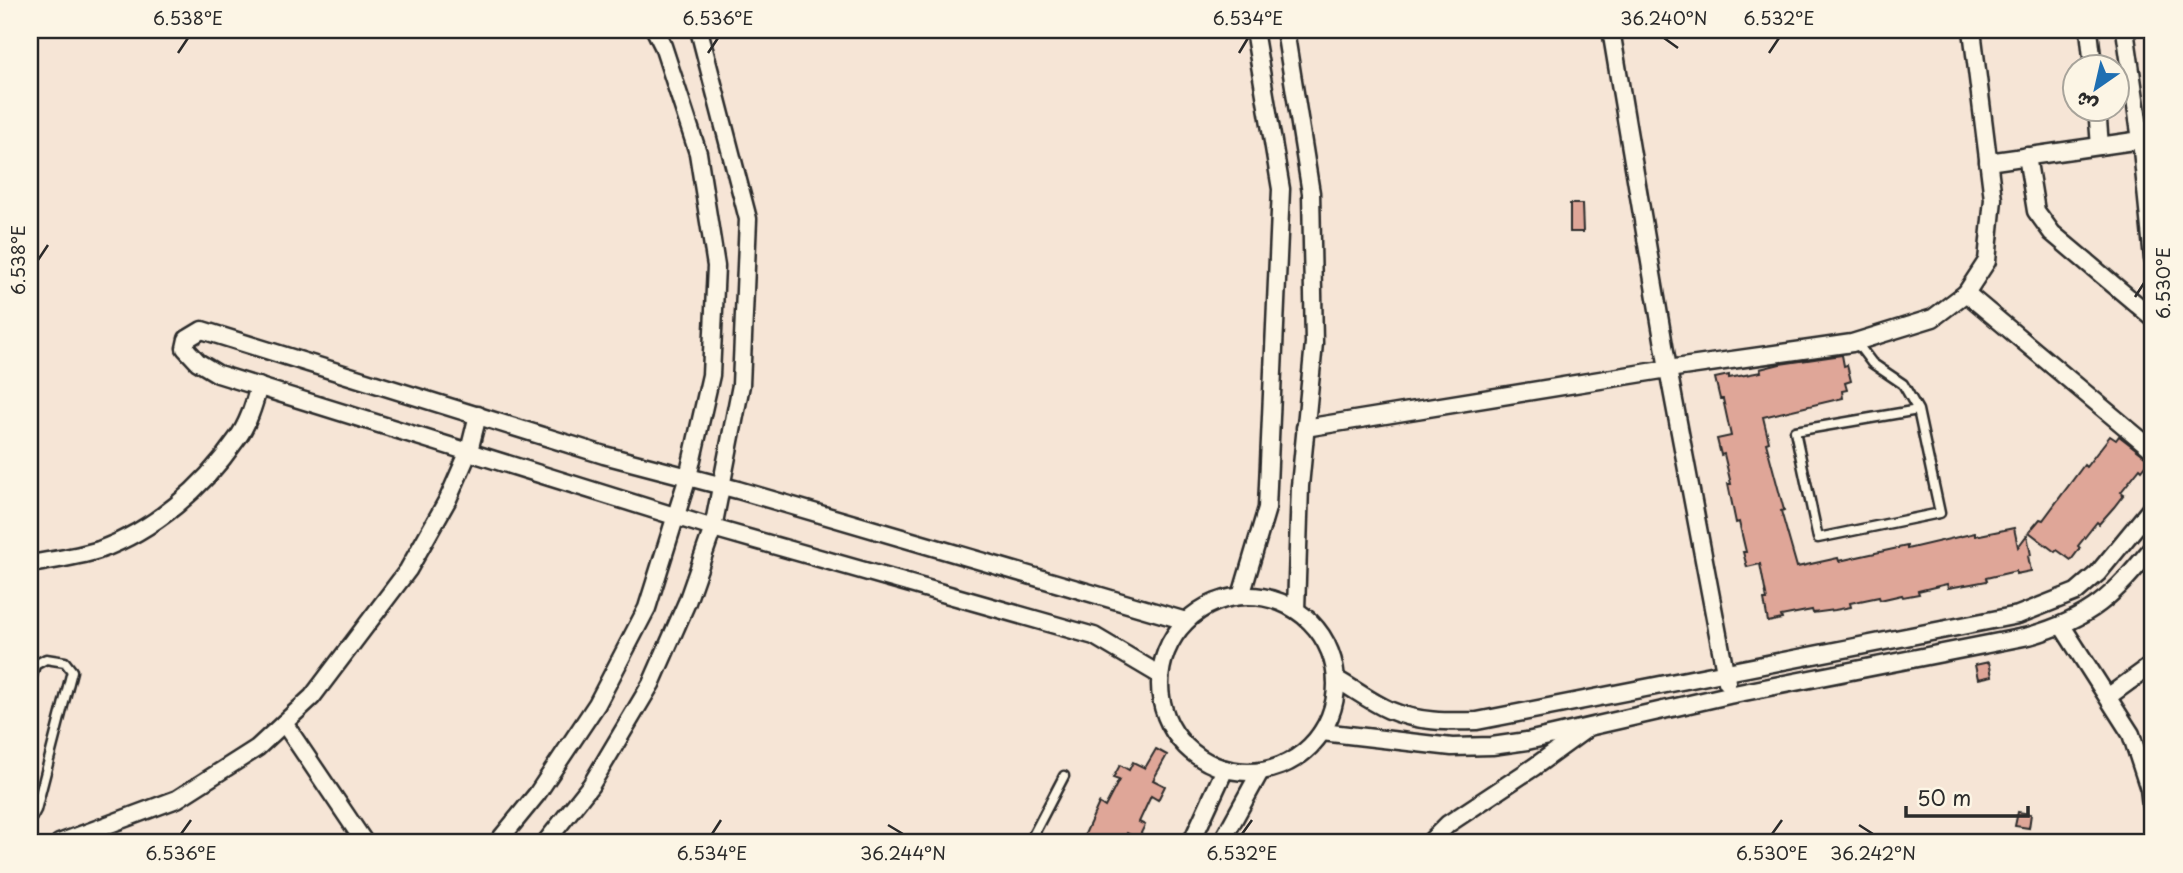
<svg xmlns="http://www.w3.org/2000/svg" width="2183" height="873" viewBox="0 0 2183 873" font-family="'Playpen Sans','Playpen Sans Arabic',sans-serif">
	<rect width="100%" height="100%" fill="#f6e5d6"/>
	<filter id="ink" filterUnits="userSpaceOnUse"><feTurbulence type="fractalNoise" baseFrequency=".0143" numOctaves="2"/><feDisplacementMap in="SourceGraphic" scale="14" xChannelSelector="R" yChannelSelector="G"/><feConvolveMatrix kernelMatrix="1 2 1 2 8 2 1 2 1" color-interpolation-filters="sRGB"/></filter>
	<g filter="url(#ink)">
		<!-- building -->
		<g fill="#dfa698" stroke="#2b2b2b" stroke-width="2">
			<path d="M1570 204H1582L1583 232H1570Z"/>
			<path d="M1842 355 1844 366 1847 365 1851 381 1845 383 1847 390 1842 391 1843 398 1763 417 1769 442 1766 443 1784 510 1781 511 1797 567 1838 558 1839 561 1907 546V549L1975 533V536L2014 528 2018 547 2027 535 2031 555 2028 556 2031 571 2016 574V571L1986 578 1987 581 1971 584 1948 588 1947 584 1918 591 1919 594 1903 597 1902 595 1880 600 1879 597 1850 603 1851 607 1835 610 1813 613 1812 610 1781 616 1782 619 1768 622 1764 600H1767L1760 564 1747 567 1743 552H1746L1739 522 1736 523 1728 484H1731L1724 454 1721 455 1717 439 1731 436 1723 399H1720L1715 378 1729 375V378L1761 372 1760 369 1780 364Z"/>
			<path d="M2110 436 2116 440 2119 436 2150 460 2142 470 2140 468 2121 492 2124 494 2114 507 2099 524 2097 522 2078 546 2080 548 2071 560 2057 550 2055 552 2029 532 2040 519 2043 520 2084 465 2086 467Z"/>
			<path d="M1989 662 1992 676 1978 679 1975 665Z"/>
			<path d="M1156 749 1167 755 1153 780 1165 786 1158 800 1151 796 1139 822 1145 825 1138 839 1127 833 1122 843H1081L1099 803 1105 807 1119 780 1113 778 1120 765 1129 770 1133 762 1145 768Z"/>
			<path d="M2018 812 2031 814 2029 828 2015 826Z"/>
		</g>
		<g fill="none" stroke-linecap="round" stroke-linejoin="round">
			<!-- service casing -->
			<g stroke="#2b2b2b" stroke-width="13">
				<g id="service">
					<path d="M1856 342 1872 363 1903 384 1918 410 1940 513 1818 538 1795 431 1918 410"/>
					<path d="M30 683 35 665 46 659 65 662 72 671 36 810 30 821"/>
					<path d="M1029 843 1064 776"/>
				</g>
			</g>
			<!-- minor casing -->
			<g stroke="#2b2b2b" stroke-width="21">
				<g id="minor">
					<path d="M1285 30 1311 193 1314 343 1300 486 1296 610"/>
					<path d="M1611 30 1668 369 1727 682"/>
					<path d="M2089 30 2093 66"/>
					<path d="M2125 30 2141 140 2153 259"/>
					<path d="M2097 108 2100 146"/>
					<path d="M2027 156 2036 211 2052 233 2153 318"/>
					<path d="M1988 162 2141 140"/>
					<path d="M1966 293 2153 450"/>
					<path d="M1305 428 1668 369 1852 343 1933 318 1966 293 1987 261 1993 199 1972 30"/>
					<path d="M30 564C52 560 77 557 99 550 154 530 203 488 236 440 248 425 254 404 259 386"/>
					<path d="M1241 596 1267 508 1281 189 1254 30"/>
					<circle cx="1248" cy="684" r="88"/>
					<path d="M2062 626 2131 734 2149 789 2153 823"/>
					<path d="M1160 675 1094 636 713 528 218 374 198 362 185 348 187 339 202 330 604 455 738 490 1186 621"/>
					<path d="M1336 679C1354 689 1371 702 1389 710 1417 722 1448 722 1477 721L2018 615 2076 592 2098 573 2153 506"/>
					<path d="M2109 696 2153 664"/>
					<path d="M284 723 365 843"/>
					<path d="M1322 732 1452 747 1492 746 1527 741 1729 695 2029 636C2092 618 2113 596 2153 547"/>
					<path d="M59 843 177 799 257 748 312 697 408 570 448 499 469 451 478 415"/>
					<path d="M497 843 537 794 597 704 647 608 688 477 711 375 716 266 698 153 663 46 655 30"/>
					<path d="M545 843 591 785 651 684 687 602 713 528 741 385 748 219 699 30"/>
					<path d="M1191 843 1225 769"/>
					<path d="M1221 843 1260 772"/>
					<path d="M1429 843 1448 824 1534 767 1585 730"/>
				</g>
			</g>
			<!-- service -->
			<use href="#service" stroke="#fcf5e5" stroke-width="8"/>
			<!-- minor -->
			<use href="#minor" stroke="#fcf5e5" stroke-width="16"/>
		</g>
	</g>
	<!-- ticks -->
	<path fill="none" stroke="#2b2b2b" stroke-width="2.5" d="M1664 38 1678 48M178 53 188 38M708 53 718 38M1239 53 1248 38M1769 53 1779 38M38 260 48 245M2135 297 2144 283M888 825 903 834M1859 825 1873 834M181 834 191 820M712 834 721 820M1242 834 1252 820M1772 834 1782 820"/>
	<!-- margin -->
	<rect width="2183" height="873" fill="none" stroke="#fcf5e5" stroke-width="77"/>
	<!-- north arrow -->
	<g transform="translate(2096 88) rotate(214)"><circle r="33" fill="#fcf5e5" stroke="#a8a49b" stroke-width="2"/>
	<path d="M0-5L12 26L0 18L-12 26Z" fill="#1f6fb2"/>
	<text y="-10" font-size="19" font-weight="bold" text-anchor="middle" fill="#2b2b2b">ش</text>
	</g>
	<!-- scale -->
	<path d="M1906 806v10h122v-10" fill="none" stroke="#2b2b2b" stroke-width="3.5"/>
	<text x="1917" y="806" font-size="21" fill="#2b2b2b" stroke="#fcf5e5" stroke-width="5" paint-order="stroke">50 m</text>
	<rect x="38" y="38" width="2106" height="796" fill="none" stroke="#2b2b2b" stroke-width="2.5"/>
	<g font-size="18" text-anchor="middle" fill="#2b2b2b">
		<text x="188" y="25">6.538°E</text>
		<text x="718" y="25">6.536°E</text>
		<text x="1248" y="25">6.534°E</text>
		<text x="1664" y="25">36.240°N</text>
		<text x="1779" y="25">6.532°E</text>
		<text transform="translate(19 260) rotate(-90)" y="6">6.538°E</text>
		<text transform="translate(2164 283) rotate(-90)" y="6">6.530°E</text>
		<text x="181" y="860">6.536°E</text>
		<text x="712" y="860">6.534°E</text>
		<text x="903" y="860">36.244°N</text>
		<text x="1242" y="860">6.532°E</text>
		<text x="1772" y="860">6.530°E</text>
		<text x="1873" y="860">36.242°N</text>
	</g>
</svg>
